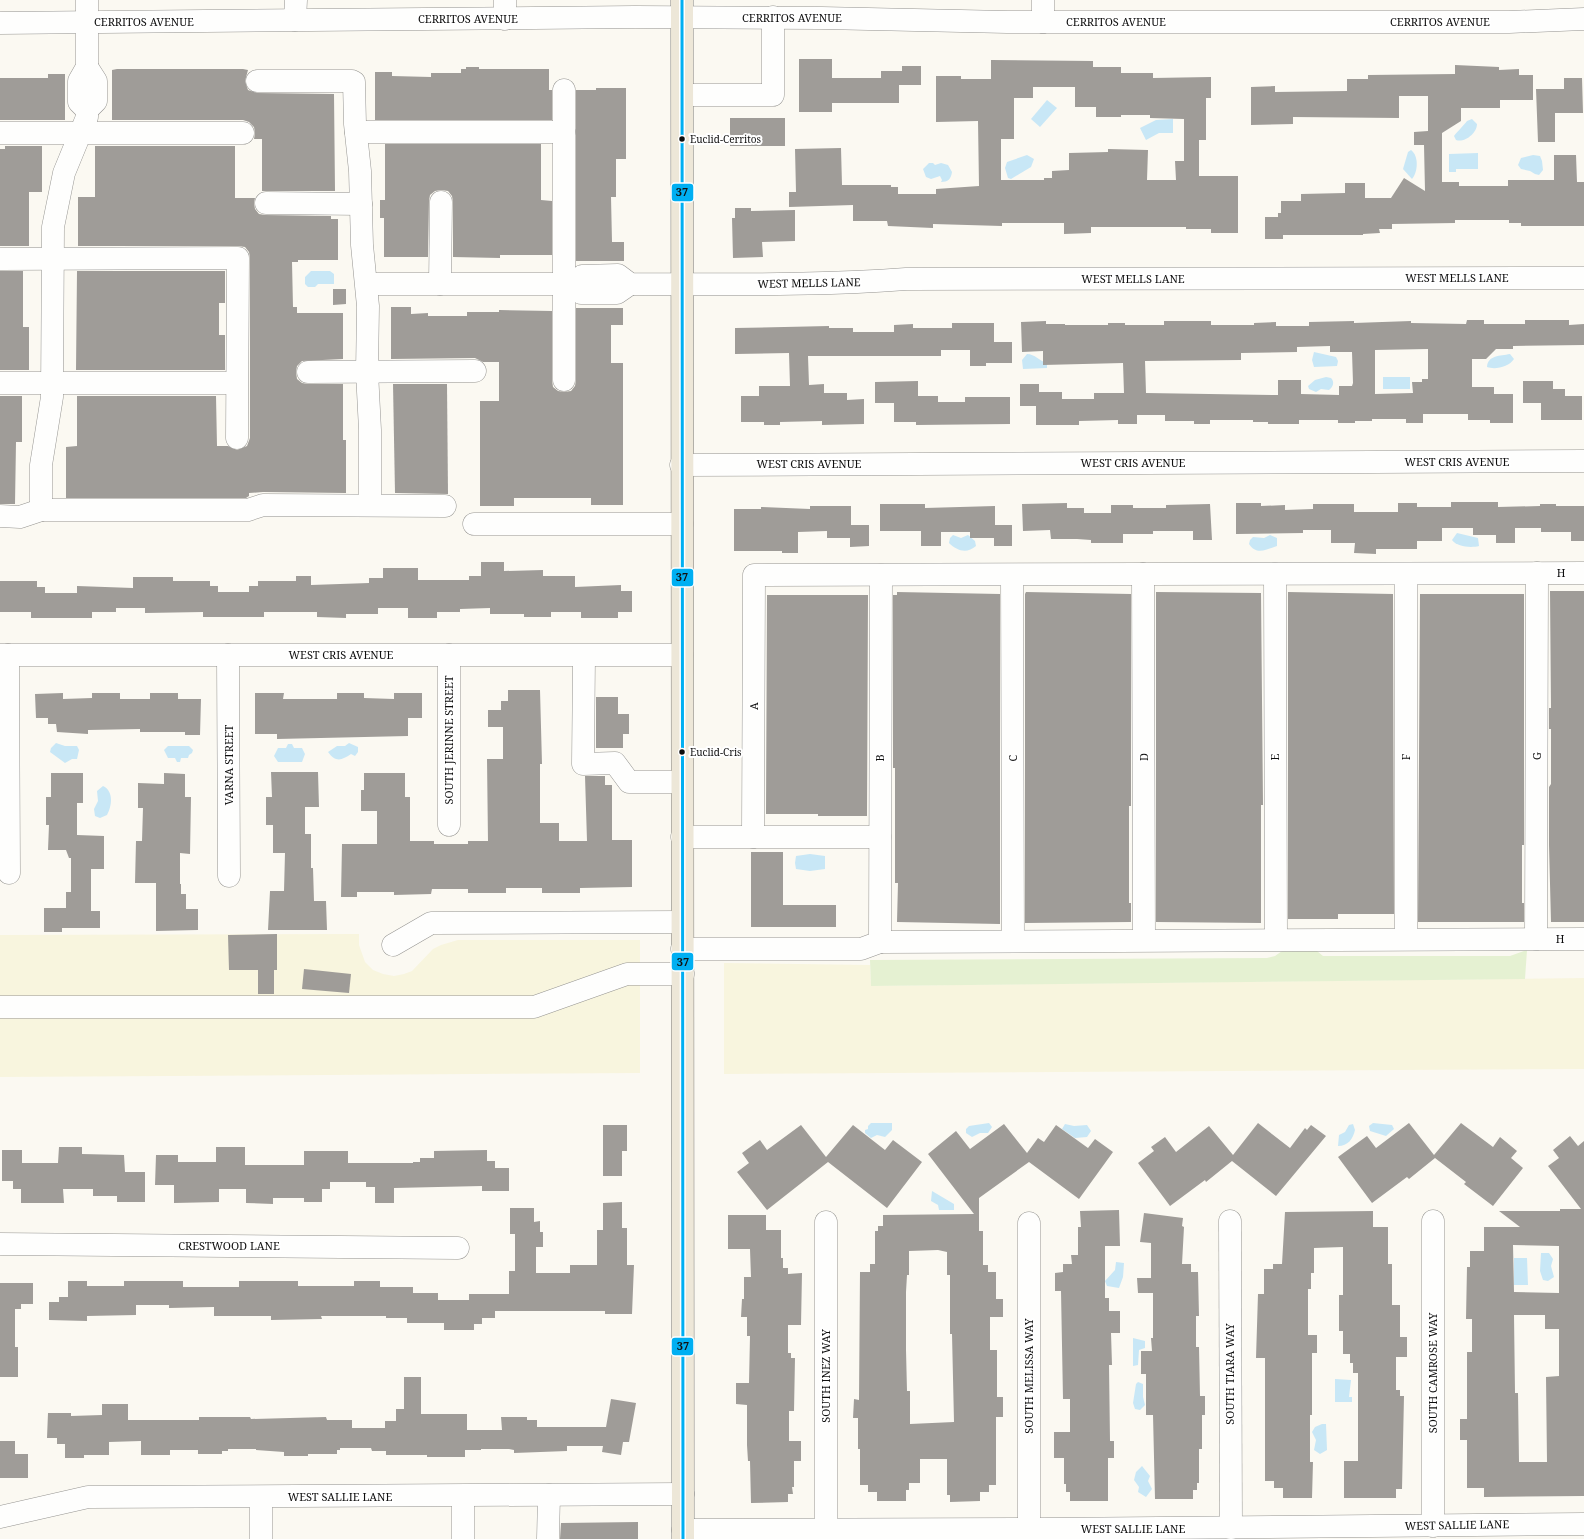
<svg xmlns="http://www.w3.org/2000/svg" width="1584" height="1539" viewBox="0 0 1584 1539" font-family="'Noto Serif',serif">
	<rect width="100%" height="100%" fill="#fbf9f2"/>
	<!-- farmland -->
	<g fill="#f8f5de">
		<path d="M359 934V945L365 962 373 970 383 974 394 976 404 974 412 971 433 949 441 945 458 940H640V1073L0 1077V935Z"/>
		<path d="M724 963 870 965 871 986 1584 978V1069L724 1074Z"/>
	</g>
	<!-- green -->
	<path fill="#e5f1d2" d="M1527 950 1525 979 871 986 870 960 1267 958 1275 956 1282 951H1317L1323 956H1510Z"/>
	<!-- water -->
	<g fill="#c8e7f6">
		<path d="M1047 100 1057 108 1040 127 1031 119Z"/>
		<path d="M1173 119V133H1159L1146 140 1140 128 1156 120Z"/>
		<path d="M1472 119 1477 124C1477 133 1465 143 1456 140L1454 136C1455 134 1465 124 1467 121Z"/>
		<path d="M1411 150C1419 156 1418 172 1412 179L1403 169 1408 152Z"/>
		<path d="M1478 153V169H1456V172H1449V154Z"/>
		<path d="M1027 155 1034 159 1031 167 1011 179 1008 178 1005 168 1007 162Z"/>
		<path d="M1533 155 1540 156 1542 161 1543 170 1539 175 1535 174 1530 171 1521 169 1518 165 1521 158Z"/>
		<path d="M929 163H933L935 165 941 163 948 165 952 172C951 179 948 182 941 182L942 180 940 176 931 179 926 177 923 169Z"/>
		<path d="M311 271H330L334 274V284H318L315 287H308L305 284V277Z"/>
		<path d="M1314 352 1336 357 1338 361 1337 366 1314 367 1312 360Z"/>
		<path d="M1027 354C1035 354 1039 361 1047 363V368L1023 369 1022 360Z"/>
		<path d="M1510 354 1514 359C1509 367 1495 370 1487 367 1488 355 1500 356 1510 354Z"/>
		<path d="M1326 377 1331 378C1335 382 1333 387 1329 390L1321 389 1316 392 1309 389 1308 386 1315 380Z"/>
		<rect x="1383" y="377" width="27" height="12"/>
		<path d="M1457 533 1478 538 1479 546C1471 548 1457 547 1452 540Z"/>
		<path d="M953 535 961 538 968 535 975 541 976 546C967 554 957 551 949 543L950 538Z"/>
		<path d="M1270 535 1277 538V546C1267 549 1257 556 1249 544L1250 540 1253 537 1264 538Z"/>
		<path d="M56 743 65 746H77L79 750 77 759H72L65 763 50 752 51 748Z"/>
		<path d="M349 743 358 747V752L355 756 351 754C342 760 336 763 328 752L337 746H345Z"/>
		<path d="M288 744H292L294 748H302L305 754 302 762H278L274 756 278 748H286Z"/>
		<path d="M168 746H189L193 750 192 753 189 755 188 758H181L180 762H177L175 758H168L164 750Z"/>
		<path d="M103 786C114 791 112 806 107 815L100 818 95 816 94 809 98 801 97 791Z"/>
		<path d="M810 854 825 856V869L810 871 796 869 795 863 796 856Z"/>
		<path d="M871 1123H892V1130L885 1137 877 1135 871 1138 865 1133V1130L868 1129V1126Z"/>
		<path d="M989 1123 992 1127 988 1133H980L972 1137 966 1133V1129L969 1126Z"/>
		<path d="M1373 1123 1392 1125 1394 1129 1386 1136 1370 1131 1369 1126Z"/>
		<path d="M1065 1124 1074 1126 1087 1125 1091 1131 1087 1137 1075 1138 1062 1129Z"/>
		<path d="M1353 1124 1355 1130C1353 1139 1348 1146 1338 1146L1339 1135 1345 1132 1349 1125Z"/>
		<path d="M932 1191 954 1204V1210H939L938 1205 931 1201Z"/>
		<path d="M1541 1253H1549L1553 1259 1551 1266 1554 1277 1548 1281 1543 1280 1540 1271Z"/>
		<path d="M1514 1258H1527L1528 1285H1514Z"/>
		<path d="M1116 1262 1124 1263 1123 1277 1119 1288 1107 1286 1105 1281 1115 1270Z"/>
		<path d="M1133 1338 1145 1341V1348L1139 1350 1138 1365 1133 1366Z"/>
		<path d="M1335 1379 1351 1380 1349 1397H1352V1402H1335Z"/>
		<path d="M1138 1382 1143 1384V1397L1145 1405 1140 1410 1135 1409 1133 1403 1136 1384Z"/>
		<path d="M1322 1424H1326L1327 1450 1320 1454 1314 1450 1316 1440 1312 1432 1315 1427Z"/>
		<path d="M1142 1466 1150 1476 1148 1481 1152 1489 1146 1497 1138 1492 1139 1487 1134 1480 1136 1472Z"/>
	</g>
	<!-- building -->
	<g fill="#9f9c98" fill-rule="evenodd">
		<path d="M799 59H832V78H881V71H902V66H921V85H899V103H832V112H799Z"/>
		<path d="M991 60 1093 61V67H1121V73H1153V78L1211 77V98H1206V140H1199V176H1238V233H1211V229H1186V227H1091V233L1064 234V223H1002V226L933 224V228L888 226 887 221H853V205L789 207V192H796L795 149 841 148 842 185H891V187H898V194H936V189L979 186 978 121 936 122V76H961V79H991ZM1033 87H1075V107H1096V117H1121V115H1150V118L1184 119V161H1175L1176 180H1147L1148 150 1108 149V152L1069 153V170L1052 171V178H1044V180H1001V139H1014V98H1033Z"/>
		<path d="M1455 65 1499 67V70L1519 69V75H1533V100H1500V108H1461V121L1442 133V182H1459V186H1508V180H1554V155H1576L1577 182H1584V226H1521V223H1509V220H1455V223L1392 224V229H1379L1380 233 1363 234V235H1283V239H1265V217H1278V213H1281V201H1301V194L1345 193V183H1365V198H1391L1404 178 1425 191 1424 145H1414V132L1428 131V96H1399V118L1293 117V124L1251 125V87L1275 86V92L1347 91V79H1368V75L1455 74Z"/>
		<path d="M466 67H479V69H549V90H552V120H375V72H392V76L431 77V73H461V69H466Z"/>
		<path d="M117 69H243L248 70 245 81 248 90 257 93 334 94 335 191H262V139H254L255 133 254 127 249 122 243 120H112V70Z"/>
		<path d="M48 74H65V120H0V78H48Z"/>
		<path d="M1564 78H1582L1583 113H1555V142H1538L1536 89H1564Z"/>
		<path d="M596 88H626V159H616V197H611L612 242H624V261H576V90H596Z"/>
		<rect x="730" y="118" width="55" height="28"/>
		<path d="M385 144H541V200L552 201V255H500V258L453 257V202L452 196 448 191 441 190 435 191 430 195 429 201 428 257H384V218H380V200H385Z"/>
		<path d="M5 146H42V192H29V246H0V149H5Z"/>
		<path d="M95 146H235V198H255L254 203 255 209 259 214 265 215 331 216V219H338V260H298V262H292L293 307H297V313H343V359L302 361 297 366 296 372 297 379 302 383 308 384H343V440H346V493L263 492 249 493V496L246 498H66V447L77 446V396H216L217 446H228L237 450 247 446 250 438V258L249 252 245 247 238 246H78V197H95Z"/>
		<path d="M735 208H751V211L795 210V241L762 242 763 257 733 258 732 218H735Z"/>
		<path d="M0 271H23V327H29V370H0Z"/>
		<path d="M77 271H225V303H219V335H225V370H76Z"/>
		<path d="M333 289H346V304L333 305Z"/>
		<path d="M391 307H411V314L428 313V316H467V312H499V310L552 311V380L553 387 558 391 564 392 571 391 575 386 576 380V308H623V325H611V363H623V505H591V498H514V506H480V401H499V362H483L475 358 391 359Z"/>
		<path d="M1467 320H1484V324H1525V320H1569V325L1584 324V345L1513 346V349H1496L1486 359H1472V387H1494V394H1513V423H1490V420H1468V414H1423V423H1406V419H1372V421H1355V423H1338V420H1299V424H1268V422H1253V420H1210V424H1194V421H1165V415H1137V424H1118V420L1079 421V425H1036V406H1020V384H1039V392H1062V399H1094V393H1124L1123 363 1043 365V351L1022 352 1021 322 1046 321V324H1065V325H1108V323H1125V325H1164V321H1211V325H1254V323L1276 322V326H1309V322L1354 321V323L1411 321V323L1466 324ZM1330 346V352H1352L1353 383 1352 386H1339V395L1301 394V380H1278V395L1146 393 1145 361 1241 360V353L1297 352V347ZM1428 349V379H1422V382H1412L1413 393 1375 394V350Z"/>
		<path d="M952 323H994V342H1012V363H986V366H970V350H941V356H808L809 385 824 384V393H847V400L864 399V424L822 425V421L780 422V425H764V422H741V396H759V386H790L789 353 735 354V328L829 326V328H853V332H894V325L913 324V328H952Z"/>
		<path d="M918 381V396H938V402H965V397H1010V424L916 425V422H894V403H875V382Z"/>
		<path d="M1523 381H1553V389H1565V396H1582V420H1541V403H1523Z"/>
		<path d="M393 384H447L448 494 395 493Z"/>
		<path d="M0 396H22V442H16L15 504H0Z"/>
		<path d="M1451 502H1498V507L1540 506V504H1556V506H1584V541H1571V532H1541V528H1515V543H1496V535H1473V528H1442V541H1417V549H1376V554L1354 553 1355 543H1331V530H1303V533L1236 534V503H1261V506L1285 505V510L1313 509V504H1354V512H1398V503H1417V507H1451Z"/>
		<path d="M1067 503V508H1084V513H1111V505H1133V508H1166V505L1210 504 1212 540H1193V531H1153V534H1123V543H1091V540L1077 539H1051L1050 530 1023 531 1022 504Z"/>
		<path d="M880 504H925V508L995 506V525H1012V546H994V538H970V532H941V546H921V531H880Z"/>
		<path d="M810 506H851V525H869V546L850 547V538H827V531L798 532V553H782V551H734V509H761V507L810 509Z"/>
		<path d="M481 562H504V571L543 570V576H575V587L621 585V591H632V612H618V618H581V612H551V617H524V614H490V608L460 609V612H437V618H408V608H378V614H346V618L317 617V612H264V617H203V612L145 613V608H116V612H92V618H31V612H0V581H37V587H45V593H77V586L133 588V577H173V581H210V586H218V592H249V586H258V581H296V576H311V585L369 583V578H383V568H418V580H469V576H481Z"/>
		<path d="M1550 591H1584V922H1551L1549 845V787L1551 784V729H1549V708H1551Z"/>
		<path d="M897 592 1000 594V924L897 922 898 883H895V768H893V595H897Z"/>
		<path d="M1026 592 1131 594V806H1129V903H1131V922L1025 923V594Z"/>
		<path d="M1156 592 1261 593 1263 805H1261V923L1156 922Z"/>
		<path d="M1288 592 1393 594 1394 914H1338V919H1288Z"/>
		<path d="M1420 594H1524V845H1522V903H1524V922H1418Z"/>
		<path d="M767 595H868L867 816H818V814H766Z"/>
		<path d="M508 690H540L542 764H540V823H559V841H587L585 776H605V785H612V840H632V887L580 888V893H542V888H506V893H468V889H432L431 894 394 895V892H357V897H341L342 844H377V811H361V790H364V773H405V797H410V841H434V844H468V841H488L487 759H503V727H488V710H501V701H508Z"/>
		<path d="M63 693V699L92 698V693H120V699H150V693H178V699H201L200 735H185V732H140V729L88 730V734L57 732 56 724H48V718H36L35 694Z"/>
		<path d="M255 693H284L283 699H337V693H364V698L394 699V693H422V718H408V736L277 739V734H255Z"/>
		<path d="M596 697H618V714H629V734H623V748H596Z"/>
		<path d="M271 772H318L319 807H305V834H311V868H313L314 901H326L327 930H268L270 891H284L285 853H273V825H266V797H272Z"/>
		<path d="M51 773H83V803H77V835L104 836V869H91V911H100V928H62V932H44V908H66V892H71V858H69L66 850H48L49 825H46V797H51Z"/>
		<path d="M164 773 185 774V797H191L190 854 180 853V884H181V894H186V909H198V930L156 931V883H135L136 841H142L143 808H138V783L164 784Z"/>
		<path d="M751 852H783V905H836V927H751Z"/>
		<path d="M277 934V970H274V994H258V970H229L228 935Z"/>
		<path d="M304 969 351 974 349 993 302 989Z"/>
		<path d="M1258 1123 1290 1148 1305 1128 1307 1130 1311 1125 1326 1136 1276 1196 1232 1161 1206 1182 1205 1180 1170 1206 1138 1163 1154 1151 1151 1147 1165 1137 1176 1152 1209 1126 1233 1155Z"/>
		<path d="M1409 1123 1434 1155 1461 1123 1493 1147 1500 1137 1517 1151 1511 1158 1523 1168 1493 1206 1464 1184 1466 1182 1435 1158 1409 1179 1407 1177 1372 1203 1338 1157 1367 1136 1376 1148Z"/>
		<path d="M1004 1124 1027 1153 1038 1138 1044 1142 1056 1125 1088 1148 1095 1139 1113 1152 1079 1199 1029 1162 979 1198V1231H983V1265H988V1272H996V1299H1003V1317H990V1350H997V1397H1003V1417H996V1485H989V1492H980V1501L950 1502V1495H947V1459H920V1483H909V1490H906V1501H877V1492H868V1485H860V1449H858V1418H853L854 1399 859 1400 860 1272H870V1264H875V1231H878V1226H883V1215L974 1214 928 1154 956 1131 970 1149ZM938 1250 947 1252V1275H950V1334H952L954 1422 910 1424V1391H907L906 1350V1292L907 1275H909V1251Z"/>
		<path d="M603 1125H627V1151H622V1176H603Z"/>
		<path d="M801 1125 826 1157 853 1125 885 1150 893 1140 922 1162 887 1208 828 1162 767 1210 737 1172 749 1163 742 1153 760 1140 767 1150Z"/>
		<path d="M1570 1136 1578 1146 1584 1141V1496L1484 1497V1488H1467V1440H1460V1419H1467V1352H1472V1319H1466L1467 1267H1470V1251H1484V1227H1520L1499 1211H1560V1209H1581L1548 1166 1559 1158 1553 1150ZM1513 1245 1559 1246V1293L1514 1292ZM1514 1315H1545V1329H1559V1376L1546 1377 1547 1462H1519L1518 1393H1515Z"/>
		<path d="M59 1147H82V1154L124 1155 125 1172H145V1202H117V1196H93V1189H63L64 1203H21V1189H13V1181H2V1150H22V1163H58Z"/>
		<path d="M216 1147H245V1165H304V1151H348V1163H413V1162H420V1158H434V1151L487 1150V1161H495V1168H509V1191H482V1186L394 1188V1203H375V1187H366V1182H330V1189H322V1202H304V1198H273V1204L246 1203V1189H219V1202L174 1203V1185H155L156 1155H178V1162H216Z"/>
		<path d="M622 1202V1228H627V1265H634L632 1314H605V1311H495V1318H482V1324H474V1330H444V1323H407V1318H386V1316H321L322 1319 271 1320V1316H214V1307L169 1308V1305H136V1315L87 1316V1321L49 1320V1302H59V1297H68V1281H87V1286H124V1281H183V1287H239V1281H298V1286H354V1281H380V1287H413V1293H438V1300H469V1294H509V1271H515V1234H510V1208H534V1222L540 1221V1232H543V1247H536V1273H570V1265H597V1230H603V1203Z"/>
		<path d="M1119 1210 1120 1246H1105V1298H1109V1311H1120V1333H1111L1112 1365H1109L1110 1441H1114V1458H1108V1501H1070V1492H1066V1484H1064V1458H1054V1432H1070V1399H1063L1061 1291H1055V1273L1063 1272V1264H1072L1071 1255H1078V1227H1081L1080 1211Z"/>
		<path d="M1373 1211V1227H1388V1264H1392V1305H1400V1337H1407V1357H1396V1390H1400V1396H1404L1402 1489H1396V1498H1344V1461H1358V1373H1353V1363H1350V1354H1343V1331H1339V1295H1343V1247L1314 1248V1273H1311V1289H1308V1335H1317V1353H1312V1415H1310V1462H1313L1312 1498H1283V1488H1274V1481H1265V1358H1256L1258 1294H1264V1269H1273V1264H1282L1285 1212Z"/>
		<path d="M1144 1213 1183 1218 1182 1226 1184 1227 1182 1264H1191V1272H1198L1199 1316H1196V1347H1199L1200 1396H1205V1415H1202V1449H1199V1483H1197V1490H1193V1499H1155L1153 1415H1146V1374H1141V1351H1152L1151 1338H1153V1293H1138L1137 1278H1151V1243L1140 1242Z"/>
		<path d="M728 1215H766V1230H781V1258H783V1268H788V1274L802 1273 801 1325H788V1353H791V1358H795L794 1411H789V1441H801V1461H794V1487H792L793 1494H788V1502L751 1503 750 1461H748L747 1445V1405L736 1404V1383H749L750 1336H747V1317H741L742 1299H744V1277H751L750 1249H728Z"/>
		<path d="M0 1283H33V1304H21V1309H15V1347H18V1377H0Z"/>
		<path d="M404 1377H421V1414H467V1430H502L501 1417H527V1420H537V1427H606L611 1399 636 1403 629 1442H623L621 1455 602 1452 603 1446H567V1451L514 1453V1450L509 1449H481V1450H465V1457H427V1455H386V1451H372L371 1448H340V1450H337V1454H308V1456H284V1452L256 1450V1449H228V1451H222V1454H198V1450H170V1455H141V1441L109 1442V1455H84V1458H65V1444H57V1438H47L48 1413H71V1416L102 1415V1404H128V1420H199V1417H250L251 1419 326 1417 327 1420H352V1428H385V1421H396V1409H404Z"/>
		<path d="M0 1441H15V1454H28V1478H0Z"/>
		<path d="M638 1522V1539H560L561 1523Z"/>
	</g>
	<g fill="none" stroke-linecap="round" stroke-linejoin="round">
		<!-- minor casing -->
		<g stroke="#959491" stroke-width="23">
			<g id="minor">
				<path d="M505 0V19"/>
				<path d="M295 20 296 0"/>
				<path d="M1043 22V0"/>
				<path d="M0 23 635 17 822 18 1007 22H1509L1584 19"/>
				<path d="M87 67 96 81V101L87 110"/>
				<path d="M257 81H352L354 82 355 124 360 171 362 245 368 306 367 372 370 430V505"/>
				<path d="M683 95H773V17"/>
				<path d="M356 132H564"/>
				<path d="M0 133H243"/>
				<path d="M266 203 361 204"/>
				<path d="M0 259 238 258 237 438"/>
				<path d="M367 284H574L582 276 618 275 630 284C722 284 814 286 906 279L1584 278"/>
				<path d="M440 284 441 202"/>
				<path d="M574 284 581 293H617L630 284"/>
				<path d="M308 372 475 371"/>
				<path d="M564 380V90"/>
				<path d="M0 383H236"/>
				<path d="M681 465 1584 461"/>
				<path d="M41 510V465L52 397 53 227 64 173 87 117V110L79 102V81L87 67V0"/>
				<path d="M0 516 20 517 41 510H248L263 505 445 506"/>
				<path d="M474 524H682"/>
				<path d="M1143 574 1144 940"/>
				<path d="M1275 574 1276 939"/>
				<path d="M1012 575 1013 941"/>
				<path d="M0 655H682"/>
				<path d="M8 655 9 873"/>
				<path d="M228 655 229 876"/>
				<path d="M449 655V825"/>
				<path d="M584 656 583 764 615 763 629 782H682"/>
				<path d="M682 837H880"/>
				<path d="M753 837 754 575 1584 573"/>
				<path d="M1406 939V574"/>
				<path d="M1536 939 1537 573"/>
				<path d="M880 942 881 575"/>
				<path d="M393 945 431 923 682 922"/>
				<path d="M682 949H861L880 942 1584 939"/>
				<path d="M0 1007H534L627 974H683"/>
				<path d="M1230 1221 1231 1528"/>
				<path d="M826 1222V1530"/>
				<path d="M0 1244 458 1248"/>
				<path d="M463 1496V1539"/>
				<path d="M0 1517 88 1497 683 1494"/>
				<path d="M1433 1526V1221"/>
				<path d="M1029 1529V1223"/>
				<path d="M683 1530 1045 1529 1584 1524"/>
				<path d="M261 1539V1497"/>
				<path d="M548 1539 549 1495"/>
			</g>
		</g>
		<!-- major casing -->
		<g stroke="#82817e" stroke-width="23">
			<path id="major" d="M682 0 683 1539"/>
		</g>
		<!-- minor -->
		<use href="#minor" stroke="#fefefd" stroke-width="22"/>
		<!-- major -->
		<use href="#major" stroke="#ede7d8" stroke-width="22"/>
		<!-- bus-1 casing -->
		<g stroke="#fff" stroke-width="6">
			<path id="bus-1" d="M682 0 683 1539"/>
		</g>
		<!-- bus-1 -->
		<use href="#bus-1" stroke="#00aff2" stroke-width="3"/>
	</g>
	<!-- markers -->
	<g fill="#0e0e0e" stroke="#fff" stroke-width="1.5">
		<circle cx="682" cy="139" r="3.5"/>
		<circle cx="682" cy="752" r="3.5"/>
	</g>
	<g text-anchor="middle" stroke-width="4" stroke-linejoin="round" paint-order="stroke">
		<!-- bus labels -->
		<g font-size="10" fill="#0e0e0e" stroke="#fff" text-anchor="start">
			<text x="690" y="143">Euclid-Cerritos</text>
			<text x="690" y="756">Euclid-Cris</text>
		</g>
		<!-- street labels -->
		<g font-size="11" fill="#0e0e0e" stroke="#fff">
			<text x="792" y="22">CERRITOS AVENUE</text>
			<text x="468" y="23">CERRITOS AVENUE</text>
			<text x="144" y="26">CERRITOS AVENUE</text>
			<text x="1116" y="26">CERRITOS AVENUE</text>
			<text x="1440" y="26">CERRITOS AVENUE</text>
			<text x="1457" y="282">WEST MELLS LANE</text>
			<text x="1133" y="283">WEST MELLS LANE</text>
			<text transform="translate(809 283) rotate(-1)" y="4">WEST MELLS LANE</text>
			<text x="1457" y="466">WEST CRIS AVENUE</text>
			<text x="1133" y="467">WEST CRIS AVENUE</text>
			<text x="809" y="468">WEST CRIS AVENUE</text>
			<text x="1561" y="577">H</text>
			<text x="341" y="659">WEST CRIS AVENUE</text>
			<text transform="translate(754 706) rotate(-90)" y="4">A</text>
			<text transform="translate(449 740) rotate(-90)" y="4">SOUTH JERINNE STREET</text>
			<text transform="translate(1537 756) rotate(-90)" y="4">G</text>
			<text transform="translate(1144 757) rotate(-90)" y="4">D</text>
			<text transform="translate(1275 757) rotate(-90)" y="4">E</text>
			<text transform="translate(1406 757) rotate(-90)" y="4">F</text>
			<text transform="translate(880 758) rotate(-90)" y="4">B</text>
			<text transform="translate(1013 758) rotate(-90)" y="4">C</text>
			<text transform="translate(229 765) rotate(-90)" y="4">VARNA STREET</text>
			<text x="1560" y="943">H</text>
			<text x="229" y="1250">CRESTWOOD LANE</text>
			<text transform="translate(1433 1373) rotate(-90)" y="4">SOUTH CAMROSE WAY</text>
			<text transform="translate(1230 1374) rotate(-90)" y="4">SOUTH TIARA WAY</text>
			<text transform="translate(826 1376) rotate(-90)" y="4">SOUTH INEZ WAY</text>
			<text transform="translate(1029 1376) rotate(-90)" y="4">SOUTH MELISSA WAY</text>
			<text x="340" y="1501">WEST SALLIE LANE</text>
			<text transform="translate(1457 1525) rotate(-1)" y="4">WEST SALLIE LANE</text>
			<text x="1133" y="1533">WEST SALLIE LANE</text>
		</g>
	</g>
	<g stroke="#fff" stroke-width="1.5">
		<rect x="671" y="183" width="23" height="19" rx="4" fill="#00aff2"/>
		<rect x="671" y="568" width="23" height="19" rx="4" fill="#00aff2"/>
		<rect x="671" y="952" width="23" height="19" rx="4" fill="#00aff2"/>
		<rect x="671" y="1337" width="23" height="19" rx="4" fill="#00aff2"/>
	</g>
	<g font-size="11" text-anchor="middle" font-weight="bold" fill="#111">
		<text x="682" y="196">37</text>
		<text x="682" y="581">37</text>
		<text x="683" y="966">37</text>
		<text x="683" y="1350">37</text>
	</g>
</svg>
